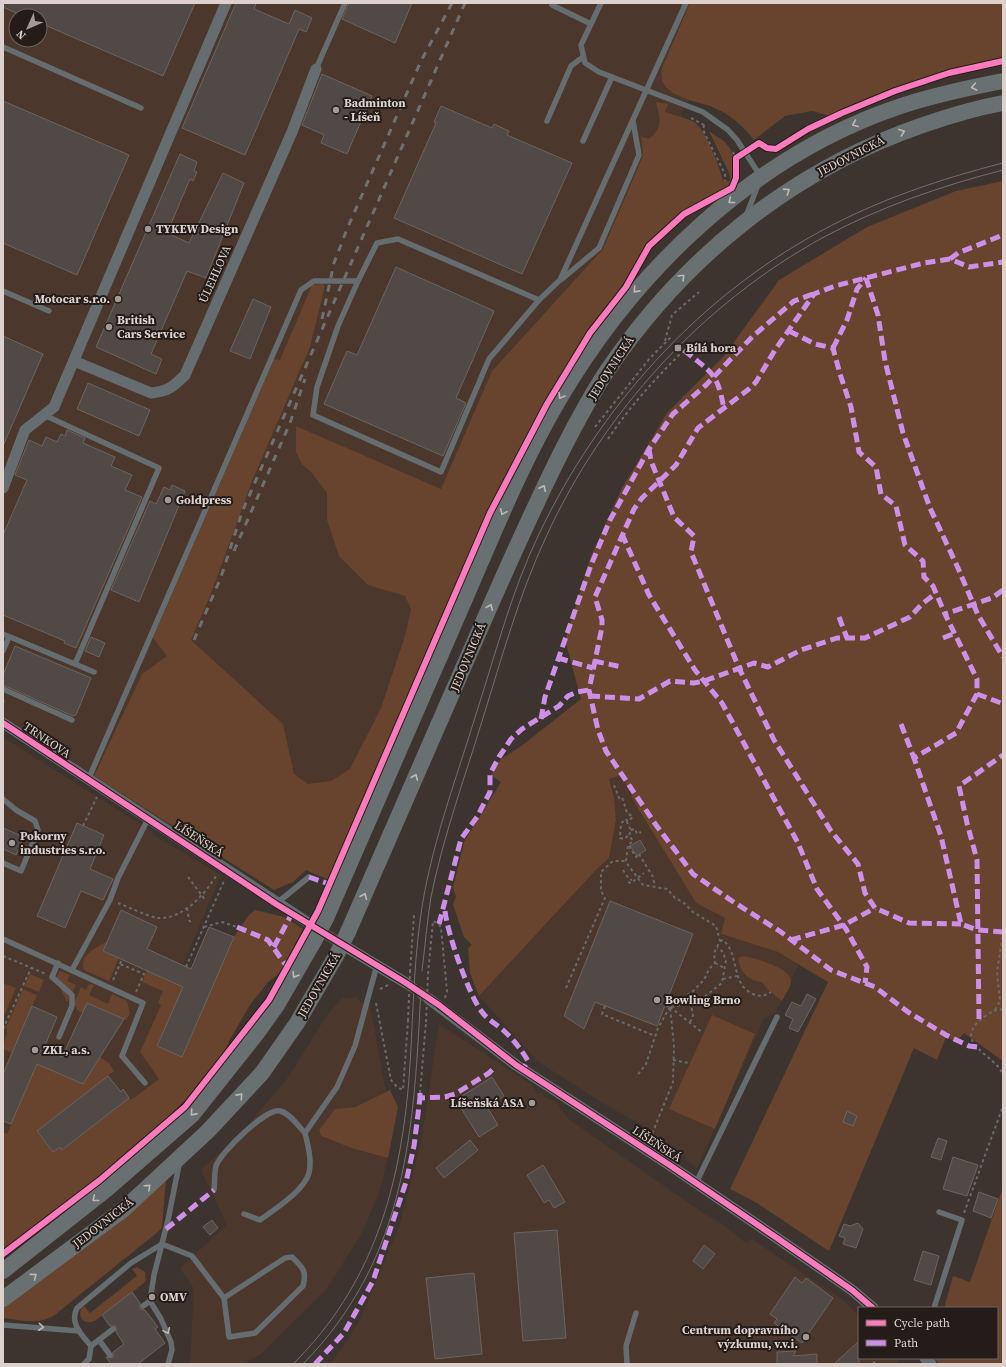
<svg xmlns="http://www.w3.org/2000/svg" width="1006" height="1367" viewBox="0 0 1006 1367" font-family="'Source Serif 4',serif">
	<rect width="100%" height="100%" fill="#3d342f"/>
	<!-- built -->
	<g fill="#4b372b" fill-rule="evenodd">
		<path d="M3 3H748L683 111 674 141 489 505 327 879 306 870 293 882 274 890 160 819 3 716ZM16 16H40V40H16Z"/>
		<path d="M3 737 153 832 152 834 221 875 183 965 158 1003 162 1005 140 1052 175 1067 59 1157 3 1132Z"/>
		<path d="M622 775 636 805 696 903 725 918 721 934 778 952 799 964 776 1012 764 1019 697 1168 653 1135 654 1132 601 1102 537 1061 479 996 595 871 609 858 616 820 614 797 609 779Z"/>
		<path d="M356 997 361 1003 370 1005 386 1092 355 1107 336 1109 319 1130 321 1136 354 1149 388 1158 379 1193 362 1233 326 1290 260 1355 243 1364H190L194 1289 180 1268 227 1225 201 1170 244 1130 289 1076 327 1015 342 998Z"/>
		<path d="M439 1024 531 1084 538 1094 541 1092 545 1098 557 1102 567 1118 706 1215 721 1223 746 1243 752 1239 846 1302 859 1316V1358H902L896 1364H330L348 1339 360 1319 399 1227 421 1142Z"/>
	</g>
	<!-- green -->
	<g fill="#68432d">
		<path d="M690 3H1003V58L942 73 903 85 830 116 812 111 785 116 754 140C745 128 733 117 719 110 699 99 656 100 662 68Z"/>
		<path d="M656 102 668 104 665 112C675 116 685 117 694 122 705 128 721 170 723 181H730L729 173 709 131 725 142 731 150 735 161 734 179 729 187 683 213 648 246 621 287 577 349 553 387 499 490 329 880 306 870 293 882 274 890 94 776 142 674 167 656 153 638 274 359 280 360 312 285 322 284 325 286 310 347 252 481 212 591 191 640 283 724 294 774 308 784 331 781 350 769 381 708 405 636 411 609 405 596 368 585 339 556 327 520V493L311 472 302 464 296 452V426L441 489 492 371 603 249 643 156 641 136 649 139C664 126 660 119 656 102Z"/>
		<path d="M1003 181V1061L964 1033 956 1042 946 1037 937 1060 914 1048 829 1251 757 1203 730 1189 828 982 778 952 721 934 725 918 696 903 636 805 622 775 609 779 614 797 616 820 609 858 595 871 479 996 470 973 468 948 472 945 464 937 453 904 456 897 453 888 464 842 501 782 491 775 501 759 520 747 581 699 565 640 591 556 622 488 667 413 724 356 779 280 867 227 956 191Z"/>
		<path d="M255 910 284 917 303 929 280 973 268 982 250 1005 229 1041 223 1056 192 1093 160 1125 99 1177 3 1250V1132L7 1134 37 1064 82 1084 100 1057 109 1063 114 1071 37 1131 53 1152 60 1147 63 1150 129 1098 131 1100 159 1079 140 1052 161 1005 158 1003 163 991 142 982 147 970 183 987 157 1046 182 1057 234 937 248 916Z"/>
		<path d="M107 941 103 951 119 958 109 981 84 970C78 955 97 948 107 941Z"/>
		<path d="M743 956C753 958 791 967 791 981 791 987 785 995 782 1001L768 990 762 982C748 981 740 972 738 958Z"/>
		<path d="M59 971 70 975 67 981 76 985 67 1002 56 979Z"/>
		<path d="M30 974 44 980 39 992 24 986Z"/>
		<path d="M3 983 16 988 3 1018Z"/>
		<path d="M89 984 94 985 89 995 108 1004 112 994 127 1001 130 1014 126 1020 88 1003 83 1013 78 1011 74 1003 81 987 86 990Z"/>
		<path d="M23 989 37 995 12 1053 3 1049C3 1041 9 1035 6 1027Z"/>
		<path d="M712 1015 755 1034 715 1129 669 1109Z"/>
		<path d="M390 1090 398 1107 388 1158 354 1149 321 1136 319 1130 335 1109 355 1107Z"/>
		<path d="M166 1180 162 1227 159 1231 56 1314C40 1326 21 1320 3 1318V1308L93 1240Z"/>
		<path d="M1003 1187V1364H939L934 1358H997V1308H944L953 1276 970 1282Z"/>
		<path d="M137 1267 145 1272 146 1280 144 1283 95 1321C85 1325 78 1319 81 1309L84 1306 90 1313 137 1276 132 1269Z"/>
	</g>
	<!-- building -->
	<g fill="#504945" stroke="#6c6460">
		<path d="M3 3H195L163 76 40 23V16H23L3 7Z"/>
		<path d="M236 3H256L254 9 289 24 295 10 312 18 306 32 299 29 245 155 182 128Z"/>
		<path d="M349 3H412L395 43 342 19Z"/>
		<path d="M322 74 372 96 347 154 321 143 324 135 302 125Z"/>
		<path d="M3 101 129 155 77 275 3 243Z"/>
		<path d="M441 106 492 128 494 124 509 131 507 135 572 163 522 274 394 218 436 123 434 122Z"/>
		<path d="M180 154 197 162 194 171 197 172 193 181 190 179 167 233 189 243 223 173 244 183 206 278 187 271 151 354 162 359 156 374 96 347Z"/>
		<path d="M396 267 494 311 456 398 466 403 443 456 324 404 347 351 357 355Z"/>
		<path d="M253 299 271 307 250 359 230 351Z"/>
		<path d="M3 336 43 354 3 446Z"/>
		<path d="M88 383 150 410 139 436 77 409Z"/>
		<path d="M67 430 85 438 83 443 115 457 111 466 132 475 125 490 142 497 76 648 64 643 65 641 3 615V535L27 480 15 475 29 440 42 446 46 437 57 442 61 434 65 436Z"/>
		<path d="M172 485 185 491 139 602 111 590 150 501 156 504 164 487 170 490Z"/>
		<path d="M91 637 105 643 99 657 85 651Z"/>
		<path d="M15 646 91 678 76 715 73 716 3 685V675Z"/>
		<path d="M77 823 104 835 90 869 113 879 103 900 81 891 65 928 37 916Z"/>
		<path d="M3 828 24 837 16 855 3 849Z"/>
		<path d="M640 840 646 850 637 856 630 846Z"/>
		<path d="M610 901 693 934 657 1026 595 1002 584 1029 564 1016Z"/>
		<path d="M121 910 157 927 147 949 191 969 209 927 234 937 182 1057 157 1046 183 987 103 951Z"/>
		<path d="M807 994 816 999 798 1032 789 1028 793 1019 785 1015 792 1002 801 1006Z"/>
		<path d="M87 1003 124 1019 83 1084 37 1064 11 1124 3 1121V1074L32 1006 57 1017 44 1048 62 1057Z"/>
		<path d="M108 1076 121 1092 123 1089 129 1098 62 1150 60 1147 53 1152 37 1131Z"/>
		<path d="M492 1077 504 1096 487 1107 498 1125 479 1137 456 1100Z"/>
		<path d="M847 1111 857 1116 853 1126 843 1122Z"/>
		<path d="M938 1138 947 1141 941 1160 931 1157Z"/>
		<path d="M470 1140 478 1150 444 1178 436 1168Z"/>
		<path d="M953 1157 978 1165 967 1196 943 1189Z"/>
		<path d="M543 1165 565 1202 554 1208 549 1200 544 1203 527 1175Z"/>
		<path d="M979 1192 998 1199 991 1218 973 1211Z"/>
		<path d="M212 1220 218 1228 210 1235 203 1227Z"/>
		<path d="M858 1223 863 1229 856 1248 843 1244 845 1238 839 1236 844 1224 850 1226Z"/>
		<path d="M557 1230 566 1338 523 1341 514 1233Z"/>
		<path d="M704 1245 715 1254 703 1269 693 1261Z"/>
		<path d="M923 1251 939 1256 931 1285 914 1280Z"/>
		<path d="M474 1273 482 1354 435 1359 426 1278Z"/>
		<path d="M795 1277 802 1283 806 1278 833 1298 802 1343 774 1323 777 1319 770 1314Z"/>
		<path d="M132 1292 140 1303V1309L145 1310 158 1327 155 1329 165 1343 138 1364H111L106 1357 113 1358V1352L124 1344 116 1332V1326H110L102 1315Z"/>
		<path d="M859 1341V1364H834Z"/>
		<path d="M796 1351 793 1356 817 1354V1364H777V1352Z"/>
	</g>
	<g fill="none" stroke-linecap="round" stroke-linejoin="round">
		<!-- street-tunnel -->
		<g stroke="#554c47" stroke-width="11" stroke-dasharray="11 5.5" stroke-linecap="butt">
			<path d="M313 926 348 948"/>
			<path d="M406 983 429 999"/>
		</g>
		<!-- path -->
		<g stroke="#696b6c" stroke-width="2" stroke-dasharray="3 3" stroke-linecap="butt">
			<path d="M691 118 706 126"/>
			<path d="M704 125 703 130 725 174V181"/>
			<path d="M752 148 759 143 767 148 776 149 808 129 842 113 895 91 949 73 1003 61"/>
			<path d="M733 152 736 158V179"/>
			<path d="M635 270 649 246 684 214 704 203"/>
			<path d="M665 341 672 315 699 292"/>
			<path d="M595 427 650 358 671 337"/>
			<path d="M608 439C630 406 656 378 684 350H689L700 342"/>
			<path d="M3 703 5 698"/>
			<path d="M614 785 619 798 622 797 627 813 633 817 627 822 631 830 629 835 633 841 628 845 626 861 628 865 643 885 667 889 675 898 683 902 693 912 716 926 720 941 714 953 715 963 709 969 704 980 693 991 670 1007 658 1028 646 1064 636 1077"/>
			<path d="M628 821 625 819 621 824 620 838 624 839 629 835"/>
			<path d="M83 826 97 797"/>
			<path d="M631 830 635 829 637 834 641 832"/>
			<path d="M629 846 636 857 639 855"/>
			<path d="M639 854 653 877 655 886"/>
			<path d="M623 870 629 879 632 880"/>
			<path d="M188 877 206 901"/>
			<path d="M628 882 631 883 644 873"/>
			<path d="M118 903C129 907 148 917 159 918 183 919 205 894 216 876"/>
			<path d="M187 908 189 920 192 924"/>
			<path d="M204 927 222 922 237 927"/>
			<path d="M720 941 723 940C740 954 730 984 753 994 761 997 764 996 771 992"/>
			<path d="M3 956 46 974"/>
			<path d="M715 963 724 968"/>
			<path d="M120 964 122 959"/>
			<path d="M186 967 224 881"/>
			<path d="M410 972 414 915"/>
			<path d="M428 974 433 921 439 924 441 928 447 991 445 998"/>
			<path d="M723 979 737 976"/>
			<path d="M113 980 120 964 144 974 136 992"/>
			<path d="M566 988 605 898 601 891V872L613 861H626"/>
			<path d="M380 989 388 985"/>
			<path d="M376 1003 391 1080 397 1087 403 1090 408 1021"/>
			<path d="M605 1006 602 1014 655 1036"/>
			<path d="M670 1007 703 1033"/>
			<path d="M671 1007 691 1003"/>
			<path d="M1003 1009C1000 1010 996 1010 994 1011 982 1017 963 1030 975 1045 984 1056 996 1061 1003 1074"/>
			<path d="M995 1010 1000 1001 997 972 1003 933"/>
			<path d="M690 1022 693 1017 691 1003 696 998 704 997 722 983 726 960 722 951 717 948"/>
			<path d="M3 1029 31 968"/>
			<path d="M673 1060 689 1063"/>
			<path d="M420 1093 426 1022"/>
			<path d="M650 1139 673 1082 674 1045 670 1007 665 1005"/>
			<path d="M964 1213 1003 1106"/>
			<path d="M873 1364 877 1358"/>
		</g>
		<!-- lane -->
		<g stroke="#666d70" stroke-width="5.5">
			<path d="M553 3 552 5 591 24"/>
			<path d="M601 3 581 45 585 63 599 72 703 112 728 130 737 140 761 177"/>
			<path d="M3 47 141 108"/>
			<path d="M316 69 345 3"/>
			<path d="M547 121 571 66 583 57"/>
			<path d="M583 141 612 77"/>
			<path d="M746 216 758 185"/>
			<path d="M562 279 599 248 639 155 633 121"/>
			<path d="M358 281 338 326 317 387 313 415 441 472 489 359 539 300"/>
			<path d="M3 291 49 311"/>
			<path d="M44 415 159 468 75 664"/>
			<path d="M3 634 94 672"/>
			<path d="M3 651 9 637"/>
			<path d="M3 689 72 720"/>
			<path d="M88 780 301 290 314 281H358L377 243 398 239 539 300 560 280 686 3"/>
			<path d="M3 799 16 810 35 821 38 830 21 871 3 863"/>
			<path d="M277 903 309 877"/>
			<path d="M3 939 143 1003 122 1056 145 1083"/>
			<path d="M58 963 52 977 72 995V1006L59 1037"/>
			<path d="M72 970 110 900 118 878 148 819"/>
			<path d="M696 1183 777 1017"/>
			<path d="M214 1190C215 1183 214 1173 216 1166 221 1152 266 1108 280 1111 290 1113 298 1126 305 1133"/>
			<path d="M244 1214 260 1220C275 1209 304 1191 309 1173 312 1160 308 1146 305 1133L337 1087 355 1046 377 965"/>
			<path d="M162 1244 192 1256 224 1298 229 1337 255 1333 303 1286C307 1271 303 1268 292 1257L285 1258 224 1298"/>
			<path d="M143 1306 150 1301"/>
			<path d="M934 1308 962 1220 939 1212"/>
			<path d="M3 1325 79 1331"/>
			<path d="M99 1340 110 1355"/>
			<path d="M91 1346 113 1329"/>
			<path d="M84 1364 89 1359 91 1346C82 1335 69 1323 77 1308L131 1263 162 1244"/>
			<path d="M168 1364 172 1350 171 1342 161 1319 150 1301 154 1275 168 1220 179 1165"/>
			<path d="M627 1364 626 1346 636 1313"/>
		</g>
		<!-- street -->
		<g stroke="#666d70" stroke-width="11">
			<path d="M74 361 151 393C169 391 173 387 185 375L292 132 316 69"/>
			<path d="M3 488 25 430 54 407 226 3"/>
			<path d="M3 723 307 922"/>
			<path d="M348 948 406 983"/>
			<path d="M429 999 516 1065 668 1164 777 1238 852 1290 873 1308"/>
			<path d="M925 1358 931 1364"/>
		</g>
		<!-- secondary -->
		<g stroke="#687071" stroke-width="16">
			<path d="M326 918C370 817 414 716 458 615 490 542 519 467 560 398 636 269 754 156 898 107 933 95 967 88 1003 81"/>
			<path d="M348 932C391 833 434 734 477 636 501 581 525 527 551 473 568 438 586 403 607 371 684 257 792 170 923 125 949 116 976 108 1003 103"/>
			<path d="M3 1271 107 1189 192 1115 257 1033 277 1005 314 941"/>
			<path d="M3 1299 124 1209 208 1131 262 1073 297 1023 336 956"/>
		</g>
		<!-- tram -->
		<g stroke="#707070" stroke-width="1">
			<path d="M422 971C425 947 427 922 431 897 443 837 465 777 483 718 502 657 519 595 546 537 603 412 703 303 824 237 880 207 941 186 1003 170"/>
			<path d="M293 1364C373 1285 400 1188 409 1079 413 1026 413 973 420 921 429 850 456 780 477 711 496 652 512 590 539 534 599 408 697 298 821 231 878 200 940 179 1003 163"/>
			<path d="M303 1364C408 1257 414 1128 421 987"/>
		</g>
		<!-- rail -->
		<g stroke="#707070" stroke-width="3" stroke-dasharray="7 7" stroke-linecap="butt">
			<path d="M322 319 334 263 347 229 421 61 452 3"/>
			<path d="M234 551 290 423 305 379"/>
			<path d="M194 640 221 577 242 512 465 3"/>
		</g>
		<!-- path-bridge -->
		<g stroke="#696b6c" stroke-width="2" stroke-dasharray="3 3" stroke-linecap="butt">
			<path d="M408 1021 410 972"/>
			<path d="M426 1022 428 974"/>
		</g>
		<!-- secondary-bridge -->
		<g stroke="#687071" stroke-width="16">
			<path d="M314 941 326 918"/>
			<path d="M336 956 348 932"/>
		</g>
		<!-- quiet -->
		<g stroke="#ce8fe9" stroke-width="5" stroke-dasharray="10 5" stroke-linecap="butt">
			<path d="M950 259 958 253 1003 235"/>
			<path d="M866 278 878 315 885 361 903 433 930 508 958 568 978 615 1003 657"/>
			<path d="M789 331 815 344 833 348 840 374 851 407 859 452 876 467 881 494 896 506 905 545 923 561 924 577 933 586 945 614"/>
			<path d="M833 348 847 320 857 289 866 278"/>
			<path d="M684 350C712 374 717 371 724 409"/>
			<path d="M649 449 651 461 674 517 694 536 691 552 739 668 774 740 831 831 858 864 865 893 875 908 909 923 961 924"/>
			<path d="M622 534 649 595 695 670 722 703 798 843 817 889 846 929 867 967 865 983"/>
			<path d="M1003 590 992 598 945 614 977 679V694L956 733 914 758 941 836 961 924 977 930 1003 932"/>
			<path d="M839 617 847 638"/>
			<path d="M943 638 953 634"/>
			<path d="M558 658 593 668"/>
			<path d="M594 661 622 667"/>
			<path d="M977 694 1001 703 1003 705"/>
			<path d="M590 696 639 699 670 681 694 683 704 681 754 663 768 667 801 650 837 638H865L910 617 922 604 936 593"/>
			<path d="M541 719 545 697 591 565 610 520 649 449 673 414 706 385 753 336 794 301 813 294"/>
			<path d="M901 724 914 758"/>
			<path d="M309 877 329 884"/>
			<path d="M445 911C447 932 469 996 482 1012 487 1019 496 1024 503 1030 513 1039 521 1049 528 1061L523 1069"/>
			<path d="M439 924 461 839 477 817 490 792V774L499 757 511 739 522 729 559 706 568 696 577 692 589 690"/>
			<path d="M237 927 268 940 287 967"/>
			<path d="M791 940 844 925 875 908"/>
			<path d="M274 947 290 917"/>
			<path d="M979 1019 977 860 967 823 959 786 1003 755"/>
			<path d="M977 1047 969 1046 946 1035 908 1012 875 987 831 970 781 932 732 901 693 874 656 825 606 751 598 730 589 690 602 627V620L595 597 634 509 642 498 676 465 698 428 749 389 756 382 775 350 814 294 835 286 924 263 950 259 969 267 1003 262"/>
			<path d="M420 1093V1098L445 1097 455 1094 489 1073 495 1067"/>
			<path d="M166 1229 214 1190"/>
			<path d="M315 1364 344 1333 373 1281 406 1182 414 1146 420 1098"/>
		</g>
		<!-- cycleway casing -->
		<g stroke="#241c18" stroke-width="8">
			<g id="cycleway">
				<path d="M3 723 276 904 406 983 439 1005 516 1065 668 1164 777 1238 852 1290 873 1308"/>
				<path d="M3 1254 100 1180 185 1107 269 1000 318 911 490 513 547 404 590 333 626 287 649 246 684 214 732 188 736 178V158L759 143 767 148 776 149 808 129 842 113 895 91 949 73 1003 61"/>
			</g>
		</g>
		<!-- cycleway -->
		<use href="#cycleway" stroke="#fd7abc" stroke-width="6"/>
	</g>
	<!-- one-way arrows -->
	<defs><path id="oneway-chevron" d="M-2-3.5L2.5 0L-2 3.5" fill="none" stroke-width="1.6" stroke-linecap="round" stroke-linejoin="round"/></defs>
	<g stroke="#bfb9b5">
		<use href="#oneway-chevron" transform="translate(974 87) rotate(169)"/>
		<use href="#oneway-chevron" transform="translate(855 124) rotate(157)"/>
		<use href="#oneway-chevron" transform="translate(902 132) rotate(-20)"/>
		<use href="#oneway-chevron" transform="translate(787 191) rotate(-33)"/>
		<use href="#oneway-chevron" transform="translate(731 201) rotate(142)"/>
		<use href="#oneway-chevron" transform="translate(682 277) rotate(-46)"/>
		<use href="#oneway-chevron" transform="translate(636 290) rotate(132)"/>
		<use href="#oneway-chevron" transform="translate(561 396) rotate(121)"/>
		<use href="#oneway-chevron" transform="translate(543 488) rotate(-64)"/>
		<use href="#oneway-chevron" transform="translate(503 512) rotate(114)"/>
		<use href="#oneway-chevron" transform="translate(490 607) rotate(-67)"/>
		<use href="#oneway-chevron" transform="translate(415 777) rotate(-67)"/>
		<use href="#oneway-chevron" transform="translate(364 896) rotate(-67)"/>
		<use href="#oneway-chevron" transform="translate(295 975) rotate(121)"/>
		<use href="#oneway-chevron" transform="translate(240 1096) rotate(-48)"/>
		<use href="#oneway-chevron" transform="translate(193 1113) rotate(132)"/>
		<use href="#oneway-chevron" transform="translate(148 1187) rotate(-42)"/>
		<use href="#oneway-chevron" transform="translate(95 1199) rotate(141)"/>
		<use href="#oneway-chevron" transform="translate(34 1276) rotate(-37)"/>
	</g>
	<g stroke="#beb8b5">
		<use href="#oneway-chevron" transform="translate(41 1327) rotate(6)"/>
		<use href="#oneway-chevron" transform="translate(167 1331) rotate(66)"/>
	</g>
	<!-- markers -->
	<g fill="#a49a95" stroke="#241c18" stroke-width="1.5">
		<circle cx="336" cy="110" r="4"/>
		<circle cx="148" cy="229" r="4"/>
		<circle cx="118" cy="299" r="4"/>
		<circle cx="109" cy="327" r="4"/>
		<rect x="674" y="344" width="8" height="8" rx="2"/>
		<circle cx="168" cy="500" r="4"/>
		<circle cx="12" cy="843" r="4"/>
		<circle cx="657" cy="1000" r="4"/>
		<circle cx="35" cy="1050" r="4"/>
		<circle cx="532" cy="1103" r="4"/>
		<circle cx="152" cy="1297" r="4"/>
		<circle cx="806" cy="1337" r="4"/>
	</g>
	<g text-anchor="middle" stroke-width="4" stroke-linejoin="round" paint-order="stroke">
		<!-- poi labels -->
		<g font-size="12" font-weight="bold" fill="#dcd1cc" stroke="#241c18" text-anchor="start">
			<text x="344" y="107">Badminton<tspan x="344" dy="14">- Líšeň</tspan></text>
			<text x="156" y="233">TYKEW Design</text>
			<text x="110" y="303" text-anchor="end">Motocar s.r.o.</text>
			<text x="117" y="324">British<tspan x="117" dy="14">Cars Service</tspan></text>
			<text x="686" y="352">Bílá hora</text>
			<text x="176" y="504">Goldpress</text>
			<text x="20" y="840">Pokorny<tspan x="20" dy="14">industries s.r.o.</tspan></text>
			<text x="665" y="1004">Bowling Brno</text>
			<text x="43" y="1054">ZKL, a.s.</text>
			<text x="524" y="1107" text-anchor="end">Líšeňská ASA</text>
			<text x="160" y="1301">OMV</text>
			<text x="798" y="1334" text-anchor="end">Centrum dopravního<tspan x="798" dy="14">výzkumu, v.v.i.</tspan></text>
		</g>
		<!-- street labels -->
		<g font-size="12" fill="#dcd1cc" stroke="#241c18">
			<text transform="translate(851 156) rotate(-27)" y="4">JEDOVNICKÁ</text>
			<text transform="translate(215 274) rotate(-66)" y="4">ÚLEHLOVA</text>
			<text transform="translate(611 368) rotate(-57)" y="4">JEDOVNICKÁ</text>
			<text transform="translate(468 657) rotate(-67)" y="4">JEDOVNICKÁ</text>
			<text transform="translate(47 740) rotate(34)" y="4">TRNKOVA</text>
			<text transform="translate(199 839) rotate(33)" y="4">LÍŠEŇSKÁ</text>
			<text transform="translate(319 985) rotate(-60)" y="4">JEDOVNICKÁ</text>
			<text transform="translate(657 1144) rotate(33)" y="4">LÍŠEŇSKÁ</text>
			<text transform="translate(103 1223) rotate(-38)" y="4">JEDOVNICKÁ</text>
		</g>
	</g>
	<!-- border -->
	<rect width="1006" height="1367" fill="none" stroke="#dcd1cc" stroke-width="8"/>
	<!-- legend -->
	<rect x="858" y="1307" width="140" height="52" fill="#241c18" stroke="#6e6460"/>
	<rect x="866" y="1320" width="20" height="6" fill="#fd7abc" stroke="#6e6460"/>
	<text x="894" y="1327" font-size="12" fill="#dcd1cc">Cycle path</text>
	<rect x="866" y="1340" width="20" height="6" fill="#ce8fe9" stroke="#6e6460"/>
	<text x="894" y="1347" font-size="12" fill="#dcd1cc">Path</text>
	<!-- north arrow -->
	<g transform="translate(28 28) rotate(225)"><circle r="19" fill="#241c18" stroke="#6e6460"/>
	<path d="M0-3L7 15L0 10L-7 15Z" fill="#a49a95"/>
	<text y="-6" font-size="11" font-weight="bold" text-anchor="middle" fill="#dcd1cc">N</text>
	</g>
</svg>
